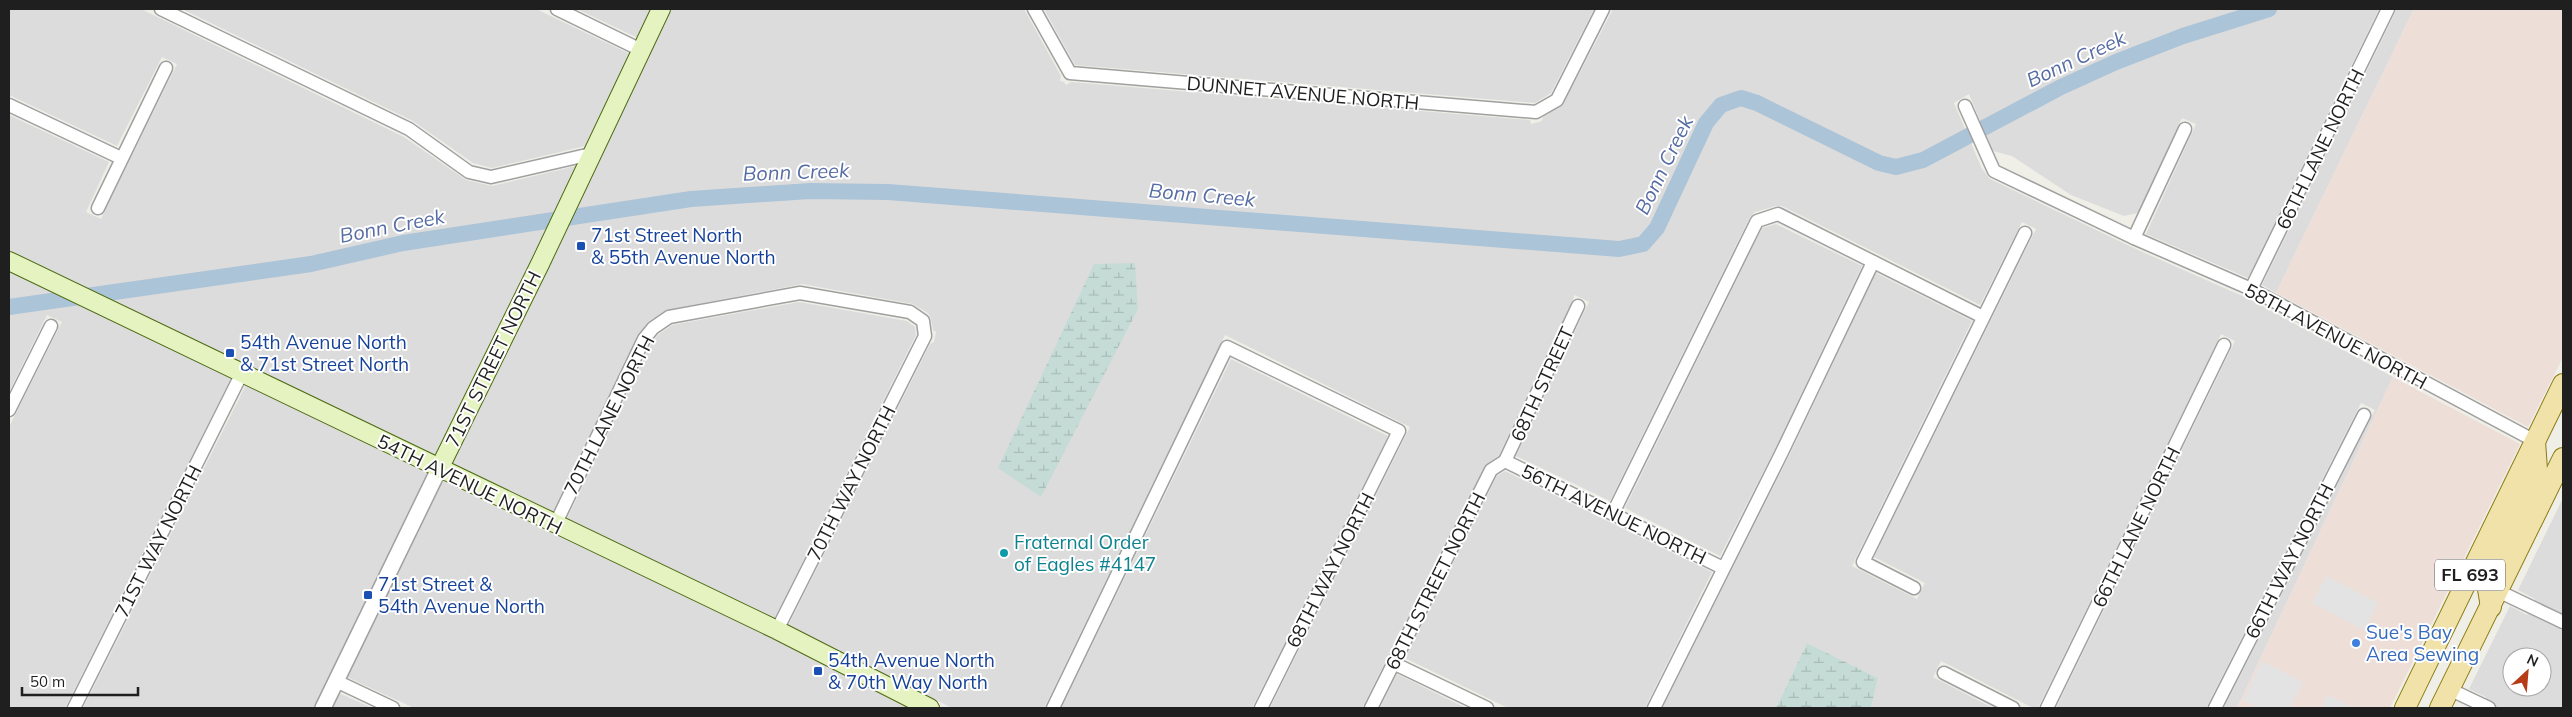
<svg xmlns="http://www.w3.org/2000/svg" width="2572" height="717" viewBox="0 0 2572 717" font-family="Mulish,sans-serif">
	<defs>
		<pattern id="wetland-marsh" width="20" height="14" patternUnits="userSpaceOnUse" patternTransform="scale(1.25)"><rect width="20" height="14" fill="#c5dbd6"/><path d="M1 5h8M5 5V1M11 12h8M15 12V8" fill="none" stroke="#a9bcb7"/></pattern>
	</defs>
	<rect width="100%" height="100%" fill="#efeee7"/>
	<!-- residential -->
	<g fill="#dddcdc" fill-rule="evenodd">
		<path d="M9 9H141L404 137 466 180 492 186 576 166 533 260 436 457 9 252V115L109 162 86 212 101 219 177 64 162 57 117 146 9 95Z"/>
		<path d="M182 9H536L630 54 585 146 492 168 473 163 413 121Z"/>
		<path d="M577 9H652L638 38Z"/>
		<path d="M670 9H1024L1061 76 1060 81 1064 82 1066 85 1071 82 1530 120 1531 124 1542 121 1543 117 1564 103 1613 9H2379L2248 278 2146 234 2196 124 2182 118 2138 213 2124 216 2071 195 2012 156 1993 151 1969 94 1954 103 1982 169 1990 179 2138 250 2247 298 2393 377 2237 708H2224L2375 410 2361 403 2206 708H2056L2235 341 2221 334 2038 708H2033L1941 661 1933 677 1993 708H1871L1878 678 1807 643 1776 708H1662L1788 458 1876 273 1972 321 1852 566 1917 599 1925 583 1874 557 2036 229 2022 222 1980 305 1782 206H1776L1755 212 1750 217 1610 501 1516 456 1589 302 1575 295 1499 455 1484 467 1362 708H1270L1410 427 1225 335 1044 708H952L788 626 930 344 934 342 936 332 933 330 931 319 928 313 913 304 802 284 666 310 649 321 637 336 552 514 450 464 596 161 600 160 599 155Z"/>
		<path d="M1044 9H1594L1551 93 1535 103 1075 65Z"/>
		<path d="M2397 9H2414L2276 293 2262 285Z"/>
		<path d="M1776 224 1862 266 1774 451 1720 556 1625 508 1762 228Z"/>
		<path d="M9 271 231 378 65 708H9V427L62 322 47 315 9 392Z"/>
		<path d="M799 302 907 321 915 327 916 335 774 619 566 521 651 344 658 335 672 325Z"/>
		<path d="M1231 359 1388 436 1252 708 1062 707Z"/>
		<path d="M246 385 428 474 314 708H83Z"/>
		<path d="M1505 471 1712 572 1645 708H1508L1405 658 1497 476Z"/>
		<path d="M442 481 773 638 910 708H414L347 677Z"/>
		<path d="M2563 498V708H2488L2482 705 2486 697 2469 689 2510 606 2527 615 2535 599 2518 590ZM2512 657H2542V687H2512Z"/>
		<path d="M1397 674 1466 708H1380Z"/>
		<path d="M339 693 372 708H332Z"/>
	</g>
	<!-- commercial -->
	<g fill="#eeded8">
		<path d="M2414 9H2563V357L2528 427 2276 293Z"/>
		<path d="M2393 377 2520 444 2390 708H2237Z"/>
	</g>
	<!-- wetland -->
	<g fill="url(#wetland-marsh)">
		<path d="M1135 263 1138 309 1041 497 998 468 1094 264Z"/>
		<path d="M1807 643 1878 678 1871 708H1776Z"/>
	</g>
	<!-- parking -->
	<g fill="#e3e3e3">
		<path d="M2326 576 2378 603 2364 630 2312 603Z"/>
		<path d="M2262 661 2303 682 2290 708H2258L2243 700Z"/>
		<path d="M2328 695 2354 708H2321Z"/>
	</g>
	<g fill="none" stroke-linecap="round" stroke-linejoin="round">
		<!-- canal -->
		<path stroke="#acc4d7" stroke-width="16" d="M9 307 311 264 403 243 691 199 810 191 888 192 1619 249 1643 244 1657 228 1706 123 1721 105 1741 98 1757 103 1879 163 1896 167 1923 160 2061 87 2116 62 2183 36 2269 9"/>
		<!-- minor casing -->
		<g stroke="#a0a0a0" stroke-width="15">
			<g id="minor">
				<path d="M161 9 409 129 469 172 491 177 591 154"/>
				<path d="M557 9 641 50"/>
				<path d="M1034 9 1070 73 1536 112 1557 100 1603 9"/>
				<path d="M9 105 121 158"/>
				<path d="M1965 106 1994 171 2134 238 2251 289 2535 441"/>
				<path d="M98 208 166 68"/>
				<path d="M2134 238 2185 129"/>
				<path d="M2251 289 2388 9"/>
				<path d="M9 410 51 326"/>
				<path d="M1505 461 1723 568"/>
				<path d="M1505 461 1578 306"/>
				<path d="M1613 513 1757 221 1778 214 1983 317"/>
				<path d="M555 525 644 339 653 328 669 317 800 293 910 312 923 321 925 336 777 630"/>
				<path d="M1914 588 1863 562 2025 233"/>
				<path d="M2498 591 2563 622"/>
				<path d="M1393 663 1487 708"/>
				<path d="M1944 673 2013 708"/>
				<path d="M336 681 393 708"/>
				<path d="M2449 689 2489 708"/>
				<path d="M74 708 242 373"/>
				<path d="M1053 708 1227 347 1399 431 1261 708"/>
				<path d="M1371 708 1491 470 1505 461"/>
				<path d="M1654 708 1781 454 1873 262"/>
				<path d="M2047 708 2224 345"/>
				<path d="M2215 708 2364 415"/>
			</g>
		</g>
		<!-- tertiary casing -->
		<g stroke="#a0a0a0" stroke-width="18">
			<path id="tertiary" d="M323 708 439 469"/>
		</g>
		<!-- secondary casing -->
		<g stroke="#4d6b12" stroke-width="20">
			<g id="secondary">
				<path d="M9 261 777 630 930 708"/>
				<path d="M439 469 540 264 661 9"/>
			</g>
		</g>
		<!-- primary casing -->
		<g stroke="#897c11" stroke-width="22">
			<g id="primary">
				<path d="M2491 607 2487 583 2537 470 2535 441"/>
				<path d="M2405 708 2563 384"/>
				<path d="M2440 708 2563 458"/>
			</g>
		</g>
		<!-- minor -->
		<use href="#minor" stroke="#fff" stroke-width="12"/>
		<!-- tertiary -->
		<use href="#tertiary" stroke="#fff" stroke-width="15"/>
		<!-- secondary -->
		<use href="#secondary" stroke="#e5f3c1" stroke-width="18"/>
		<!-- primary -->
		<use href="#primary" stroke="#f1e2a9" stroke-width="20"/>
	</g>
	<!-- markers -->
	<g fill="#1a4fb4" stroke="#fff" stroke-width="2">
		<rect x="576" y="241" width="10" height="10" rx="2.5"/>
		<rect x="225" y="348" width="10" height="10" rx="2.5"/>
		<rect x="363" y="590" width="10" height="10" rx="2.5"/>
		<rect x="813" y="666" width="10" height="10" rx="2.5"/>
	</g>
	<circle fill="#0f9aa8" stroke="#fff" stroke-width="2" cx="1004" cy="553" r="5"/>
	<circle fill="#3f7fe0" stroke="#fff" stroke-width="2" cx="2356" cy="643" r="5"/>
	<g text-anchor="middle" stroke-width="4" stroke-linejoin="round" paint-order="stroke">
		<!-- shield labels -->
		<rect fill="#fff" stroke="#626262" stroke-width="1" x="2435" y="559.5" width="70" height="31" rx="4"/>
		<g font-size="18" font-weight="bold" fill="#1f1f1f">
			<text x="2470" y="581">FL 693</text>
		</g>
		<!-- street labels -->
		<g font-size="19" fill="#1f1f1f" stroke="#fff">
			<text transform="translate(1303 93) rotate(5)" y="7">DUNNET AVENUE NORTH</text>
			<text transform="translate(2320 149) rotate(-64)" y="7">66TH LANE NORTH</text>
			<text transform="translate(2336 336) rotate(28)" y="7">58TH AVENUE NORTH</text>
			<text transform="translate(493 359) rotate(-64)" y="7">71ST STREET NORTH</text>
			<text transform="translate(1542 384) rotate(-65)" y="7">68TH STREET</text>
			<text transform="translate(609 415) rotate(-63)" y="7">70TH LANE NORTH</text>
			<text transform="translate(851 483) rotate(-63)" y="7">70TH WAY NORTH</text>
			<text transform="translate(470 484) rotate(26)" y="7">54TH AVENUE NORTH</text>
			<text transform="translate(1614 514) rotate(26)" y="7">56TH AVENUE NORTH</text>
			<text transform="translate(2136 527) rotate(-64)" y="7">66TH LANE NORTH</text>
			<text transform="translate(158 541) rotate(-63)" y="7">71ST WAY NORTH</text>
			<text transform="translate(2289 561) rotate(-63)" y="7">66TH WAY NORTH</text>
			<text transform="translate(1330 570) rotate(-63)" y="7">68TH WAY NORTH</text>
			<text transform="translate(1435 581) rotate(-63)" y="7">68TH STREET NORTH</text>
		</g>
		<!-- transit labels -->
		<g font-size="19" fill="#164399" stroke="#fff" text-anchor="start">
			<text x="591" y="242">71st Street North<tspan x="591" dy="22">&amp; 55th Avenue North</tspan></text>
			<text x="240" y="349">54th Avenue North<tspan x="240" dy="22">&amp; 71st Street North</tspan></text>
			<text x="378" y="591">71st Street &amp;<tspan x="378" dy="22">54th Avenue North</tspan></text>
			<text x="828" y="667">54th Avenue North<tspan x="828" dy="22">&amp; 70th Way North</tspan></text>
		</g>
		<!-- culture labels -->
		<g font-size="19" fill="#0d838f" stroke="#fff" text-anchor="start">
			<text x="1014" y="549">Fraternal Order<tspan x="1014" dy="22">of Eagles #4147</tspan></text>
		</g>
		<!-- shop labels -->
		<g font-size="19" fill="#366cbe" stroke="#fff" text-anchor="start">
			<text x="2366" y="639">Sue's Bay<tspan x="2366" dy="22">Area Sewing</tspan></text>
		</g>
		<!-- water labels -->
		<g font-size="20" font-style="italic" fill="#566ca4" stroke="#fff">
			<text transform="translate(2076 59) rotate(-25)" y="7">Bonn Creek</text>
			<text transform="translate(1664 165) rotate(-64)" y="7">Bonn Creek</text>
			<text transform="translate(796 172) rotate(-2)" y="7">Bonn Creek</text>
			<text transform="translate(1202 195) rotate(5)" y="7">Bonn Creek</text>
			<text transform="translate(392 226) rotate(-11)" y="7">Bonn Creek</text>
		</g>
	</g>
	<!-- border -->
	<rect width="2572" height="717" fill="none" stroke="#1f1f1f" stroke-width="20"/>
	<!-- north arrow -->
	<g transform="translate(2527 672) rotate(26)"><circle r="24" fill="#ffffff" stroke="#a5a5a5"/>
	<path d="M0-4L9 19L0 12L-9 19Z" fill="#b83b17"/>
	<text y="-8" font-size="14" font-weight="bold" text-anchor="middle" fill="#1f1f1f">N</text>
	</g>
	<!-- scale -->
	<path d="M22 687v8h116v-8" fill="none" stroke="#1f1f1f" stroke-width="2.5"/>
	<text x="30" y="687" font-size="15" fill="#1f1f1f" stroke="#ffffff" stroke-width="4" paint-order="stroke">50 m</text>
</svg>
